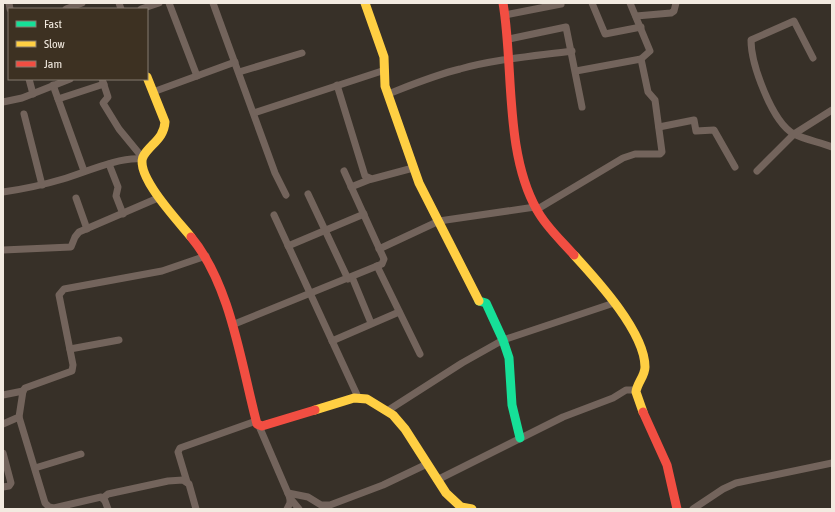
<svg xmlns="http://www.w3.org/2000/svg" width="835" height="512" viewBox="0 0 835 512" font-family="'Asap Condensed',sans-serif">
	<rect width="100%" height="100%" fill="#373028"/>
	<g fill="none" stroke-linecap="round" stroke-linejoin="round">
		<!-- street -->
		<g stroke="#73645c" stroke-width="7">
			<path d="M9 3 10 9"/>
			<path d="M119 3 121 9"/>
			<path d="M169 3 197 76"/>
			<path d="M213 3 275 173 286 195"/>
			<path d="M592 3 605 34 641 27"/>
			<path d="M66 9 82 3"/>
			<path d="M141 9 159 3"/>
			<path d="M505 15 561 4"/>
			<path d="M636 16 671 13 674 11 676 3"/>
			<path d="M509 39 566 27 582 107"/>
			<path d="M813 58 794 21 751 40C751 64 772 122 794 134 806 140 820 142 832 147"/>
			<path d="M576 71 641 59"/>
			<path d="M239 72 302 53"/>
			<path d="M29 79 33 94"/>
			<path d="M102 79 108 97 103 103 119 129 142 157"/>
			<path d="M53 85 84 171"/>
			<path d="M337 85 365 176 372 179 413 168"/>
			<path d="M153 92 235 62"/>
			<path d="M388 94C411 85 435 75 460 69 496 59 535 56 572 51"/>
			<path d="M58 99 104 84"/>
			<path d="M3 102 22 98 70 79"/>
			<path d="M254 113 385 70"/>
			<path d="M24 114 42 185"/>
			<path d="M659 127 694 120 696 131 714 130 735 167"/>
			<path d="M109 164 118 187 116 196 123 214"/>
			<path d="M757 171 794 134 832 110"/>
			<path d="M351 187 371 179"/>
			<path d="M3 192C24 189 43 185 63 179 86 172 118 157 141 159"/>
			<path d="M308 194 348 279"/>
			<path d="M76 198 87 229"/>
			<path d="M536 210 623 158 635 154H660L662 152 655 100 648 92 641 59 650 51 630 3"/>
			<path d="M274 215 358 397"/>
			<path d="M288 246 364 214"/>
			<path d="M379 249 439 221 535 207"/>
			<path d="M3 250 71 247 75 237 79 232 158 198"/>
			<path d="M377 266 420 354"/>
			<path d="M352 277 371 323"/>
			<path d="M232 325 382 264 384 259 344 171"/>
			<path d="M332 341 399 312"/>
			<path d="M70 349 119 340"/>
			<path d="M3 395 23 391"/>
			<path d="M387 411 462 363 503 340 614 303"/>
			<path d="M19 417 45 503 49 507 54 508 101 497 105 501 108 509"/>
			<path d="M3 424 19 417 23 391 25 388 72 371 73 365 59 295 64 289 162 271 206 256"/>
			<path d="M259 426 290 498V503L287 509"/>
			<path d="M3 453 11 483 9 486 3 487"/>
			<path d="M35 468 81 454"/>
			<path d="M437 480 563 417 613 398 626 390H635"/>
			<path d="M187 482 178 452 180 448 256 421"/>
			<path d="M288 493 308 497 321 505H330L383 485 427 464"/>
			<path d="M103 498 108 494 168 481 183 480 189 484 196 509"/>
			<path d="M290 498 299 509"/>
			<path d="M693 509 723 489 736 483 832 463"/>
		</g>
		<!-- fast -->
		<path stroke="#16e098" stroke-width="9" d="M479 301 486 303 503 340 509 358 512 405 520 438"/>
		<!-- slow -->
		<g stroke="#ffcf43" stroke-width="9">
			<path d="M365 3 384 57 385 86 419 183 479 301"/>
			<path d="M147 77 165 122C164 138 152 143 144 155 132 173 179 222 191 237"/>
			<path d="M574 255C596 279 645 332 645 367 645 376 637 383 636 392L643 412"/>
			<path d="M315 410 354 398 367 399 393 415 405 429 446 493 461 507 472 509"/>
		</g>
		<!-- jam -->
		<g stroke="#f24e42" stroke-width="9">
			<path d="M503 3C514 67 504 152 537 210 546 227 561 240 574 255"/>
			<path d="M191 237C231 285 241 364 257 424L262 426 315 410"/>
			<path d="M643 412 667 465 677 509"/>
		</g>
	</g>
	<!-- border -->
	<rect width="835" height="512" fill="none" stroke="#f2eae0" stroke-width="8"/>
	<!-- legend -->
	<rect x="8" y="8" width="140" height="72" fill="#3d3122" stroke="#857b6e"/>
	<rect x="16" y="21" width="20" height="6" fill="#16e098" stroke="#857b6e"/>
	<text x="44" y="28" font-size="12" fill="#f2eae0">Fast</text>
	<rect x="16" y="41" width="20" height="6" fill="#ffcf43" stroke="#857b6e"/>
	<text x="44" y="48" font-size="12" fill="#f2eae0">Slow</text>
	<rect x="16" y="61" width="20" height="6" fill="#f24e42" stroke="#857b6e"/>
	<text x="44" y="68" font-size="12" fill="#f2eae0">Jam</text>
</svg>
